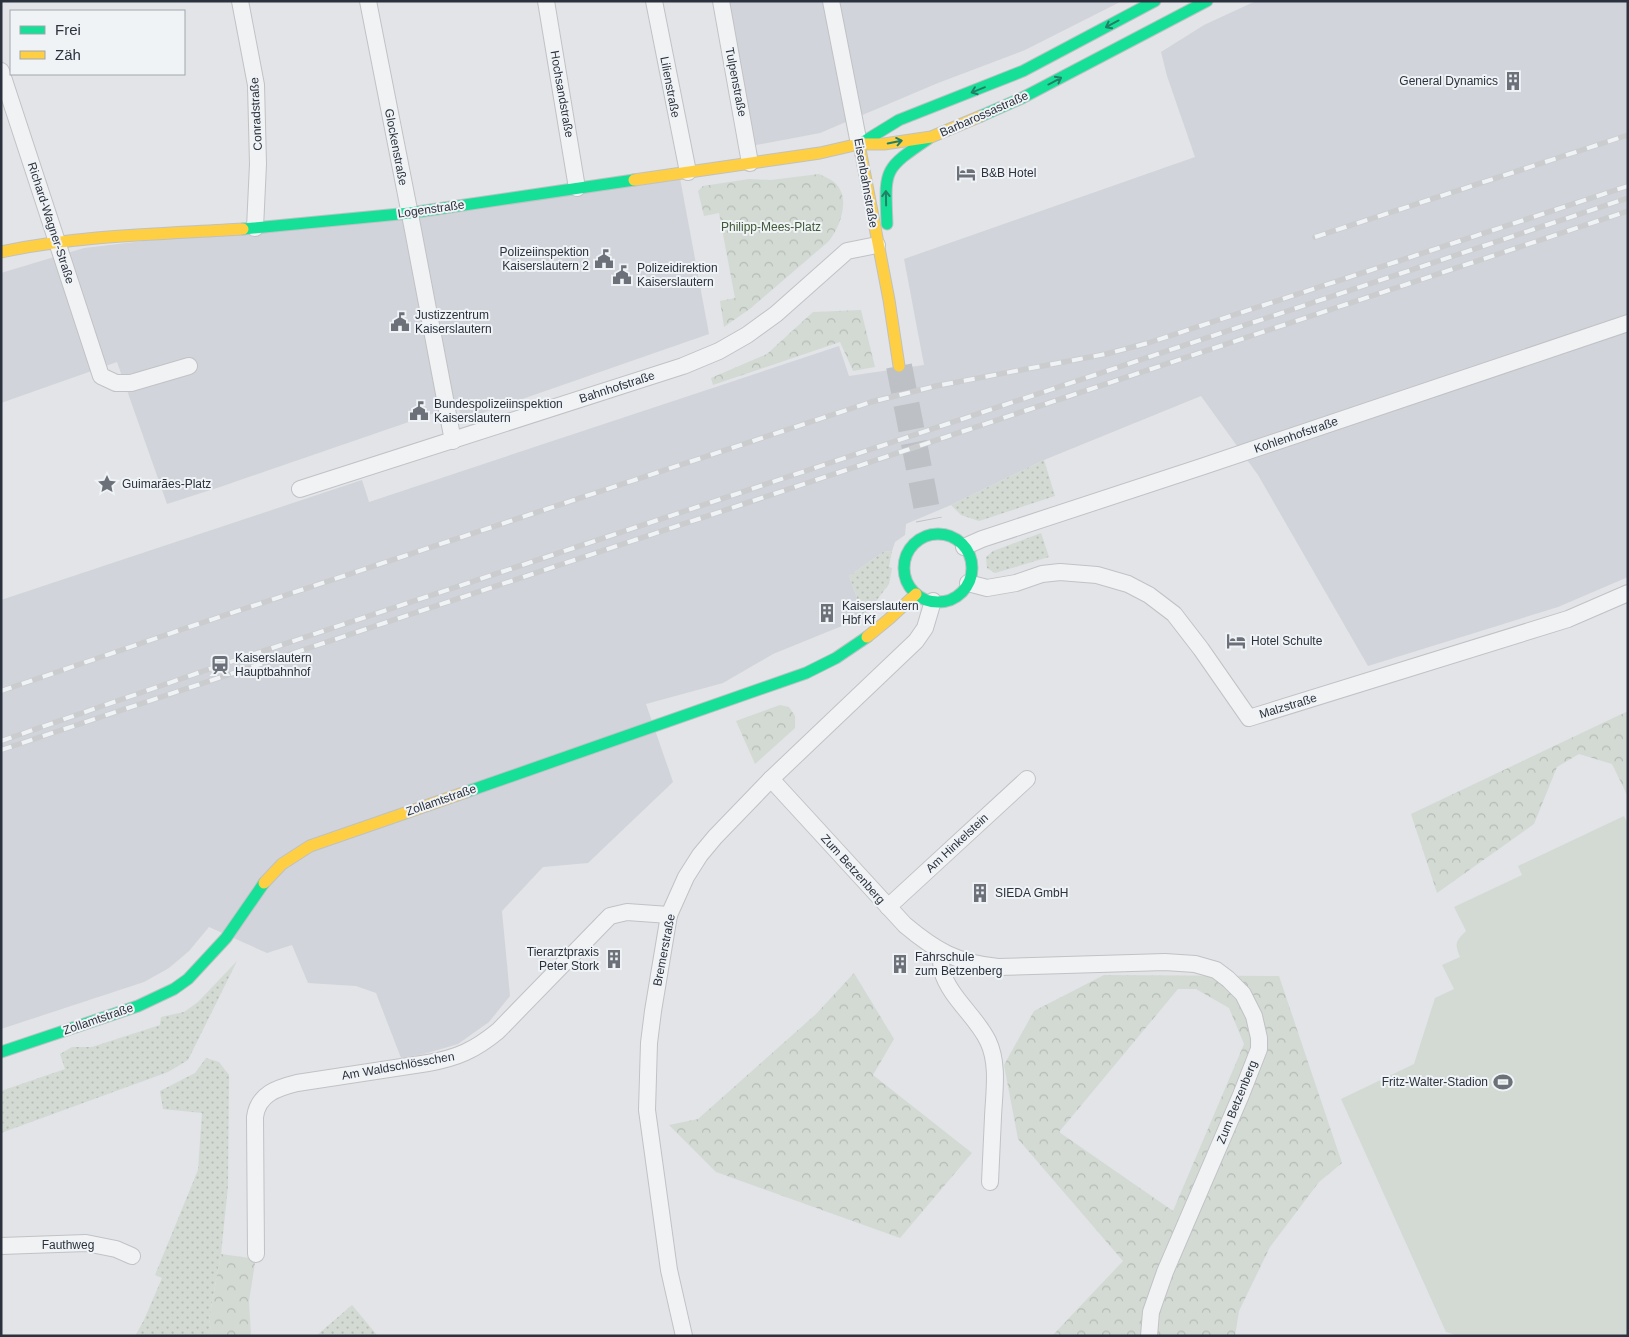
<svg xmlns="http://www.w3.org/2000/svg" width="1629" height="1337" viewBox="0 0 1629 1337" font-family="Helvetica,sans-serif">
	<defs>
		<pattern id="grass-dots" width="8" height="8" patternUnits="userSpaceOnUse" patternTransform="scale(1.25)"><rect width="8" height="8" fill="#d3dad3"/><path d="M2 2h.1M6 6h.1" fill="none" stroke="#b5bcb6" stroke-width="1.8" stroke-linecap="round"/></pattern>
		<pattern id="forest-crowns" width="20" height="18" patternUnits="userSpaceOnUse" patternTransform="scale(1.25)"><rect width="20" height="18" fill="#d3dad3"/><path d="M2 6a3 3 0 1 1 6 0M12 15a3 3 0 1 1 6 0" fill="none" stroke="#b5bcb6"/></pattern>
	</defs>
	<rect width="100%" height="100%" fill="#e2e4e7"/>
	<!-- built -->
	<g fill="#d1d4da">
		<path d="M726 1H1122L1025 50 938 83 820 133 751 146Z"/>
		<path d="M1256 1H1628V577L1558 607 1368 666 1258 475 1201 396 1044 460 951 505 906 524 905 535 895 542 892 551 883 552 849 576 864 617 773 654 723 683 646 704 673 782 588 863 543 867 502 911 510 996 489 1022 458 1044 424 1054 401 1058 376 993 356 986 308 983 292 945 267 953 209 927 189 951 169 968 144 982 1 1029V600L362 480 369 502 839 346 849 376 924 365 904 259 1195 157 1167 76 1161 52 1204 25Z"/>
		<path d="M680 178 709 334 462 420 458 405 220 487 167 504 117 362 1 403V273L84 248Z"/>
	</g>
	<!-- grass -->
	<g fill="url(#grass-dots)">
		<path d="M1044 460 1055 496 979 521 961 515 951 505Z"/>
		<path d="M1041 533 1049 557 995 573 987 568 986 557 993 551Z"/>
		<path d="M892 551 889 567 892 568 889 584 864 617 849 576 883 552Z"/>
		<path d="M237 961 188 1060 168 1072 1 1133V1091L65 1069 60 1054 72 1047H92L160 1025 161 1017 184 1012 198 1002Z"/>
		<path d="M206 1058 219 1062 229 1075 228 1186 221 1254 209 1319 212 1336H135L144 1320 162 1278 155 1275 198 1170 202 1113 163 1109 160 1091 195 1073Z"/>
		<path d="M352 1305 377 1335 316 1336Z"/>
	</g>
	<!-- forest -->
	<g fill="url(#forest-crowns)" fill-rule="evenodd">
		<path d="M819 174C825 177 833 180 837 185 850 200 840 227 829 241L751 308 724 327 720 301 735 298 719 213 704 216 698 191 703 186 749 179 771 180Z"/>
		<path d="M861 310 875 367 853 371 840 342 713 385 711 378 767 354 813 312Z"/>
		<path d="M780 705 789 707 795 716V728L755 764 736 721Z"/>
		<path d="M1628 711V797L1612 764 1579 754 1557 767 1534 824 1437 893 1411 814Z"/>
		<path d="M854 973 894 1039 873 1075 972 1153 900 1238 716 1172 669 1125 698 1119 816 1014Z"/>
		<path d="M1104 975 1279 976 1342 1163 1319 1182 1270 1247 1239 1311 1235 1336H1052L1123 1261 1018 1139 1004 1065 1034 1011ZM1178 989H1196L1229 1008 1244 1044 1173 1211 1059 1132Z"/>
		<path d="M221 1254 250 1258 255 1263 249 1301 251 1336H212L209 1319Z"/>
	</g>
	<!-- garden -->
	<path fill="#d3dad3" d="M1624 816 1628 824V1336H1458L1446 1332 1341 1099 1414 1064 1435 998 1454 989 1442 965 1460 957C1454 943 1456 941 1466 931L1454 907 1522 875 1518 866Z"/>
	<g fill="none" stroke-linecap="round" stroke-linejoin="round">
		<!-- primary-tunnel -->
		<path stroke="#bdc0c5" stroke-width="26" stroke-dasharray="26 13" stroke-linecap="butt" d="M899 366 929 520"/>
		<!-- street casing -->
		<g stroke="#c1c2c5" stroke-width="18">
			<g id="street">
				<path d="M240 1 256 85 258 164 255 228"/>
				<path d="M368 1 413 230 453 441"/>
				<path d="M546 1 577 188"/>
				<path d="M654 1 688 172"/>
				<path d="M721 1 750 163"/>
				<path d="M831 1 859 144"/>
				<path d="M1 71 101 376 116 383H131L189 366"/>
				<path d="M300 489 683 366 719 351 747 335 776 314 847 251 877 245"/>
				<path d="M964 547 982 539 1204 466 1628 323"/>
				<path d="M968 583 987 588 1016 583 1042 574 1060 572 1097 575 1128 584 1149 595 1174 614 1201 649 1249 718 1568 619 1628 593"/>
				<path d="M771 779 905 925C936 951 957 963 998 967L1165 962 1195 964 1216 970 1228 979 1243 994 1254 1016 1259 1038V1049L1241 1095 1165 1272 1151 1312 1149 1336"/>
				<path d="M888 907 1027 779"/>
				<path d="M941 952C941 958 941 965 942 971 950 998 976 1016 988 1041 999 1064 994 1093 993 1117 992 1138 991 1160 990 1182"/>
				<path d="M1 1246 86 1243 116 1249 132 1256"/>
				<path d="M256 1254 255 1117C258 1094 277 1088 297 1083L428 1063C457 1058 475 1050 498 1031L610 916 627 912 669 915"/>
				<path d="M684 1336 669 1270 647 1110 649 1043 653 1011 669 915 686 877 700 855 715 837 771 779 916 641 925 628 933 601"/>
			</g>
		</g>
		<!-- fast casing -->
		<g stroke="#bfc1c4" stroke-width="13">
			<g id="fast">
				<path d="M981 116 1022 98 1207 1"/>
				<path d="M860 144 899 120 1023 71 1155 1"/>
				<path d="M887 224C885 170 882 170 928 139"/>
				<path d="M243 229 410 213 634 180"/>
				<circle cx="938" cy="568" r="34"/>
				<path d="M466 792 806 673 836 658 867 637"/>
				<path d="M1 1052 138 1006 174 989 188 979 226 938 264 883"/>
			</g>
		</g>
		<!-- slow casing -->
		<g stroke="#bfc1c4" stroke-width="13">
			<g id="slow">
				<path d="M859 144 889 300 899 366"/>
				<path d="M634 180 820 153 859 144H884L931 137 981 116"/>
				<path d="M1 252C80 235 163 234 243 229"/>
				<path d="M867 637 889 619 916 594"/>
				<path d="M264 883 282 864 310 846 466 792"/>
			</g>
		</g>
		<!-- street -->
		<use href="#street" stroke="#f1f2f4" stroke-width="16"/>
		<!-- fast -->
		<use href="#fast" stroke="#16e098" stroke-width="11"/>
		<!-- slow -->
		<use href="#slow" stroke="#ffcf43" stroke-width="11"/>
		<!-- rail casing -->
		<g stroke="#cbccce" stroke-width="5.5">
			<g id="rail">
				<path d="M1315 237 1628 135"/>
				<path d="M1 691 192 626 871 402 936 386 1106 354 1148 343 1628 186"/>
				<path d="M1 741 221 665 1628 198"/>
				<path d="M1 750 1628 211"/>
			</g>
		</g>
		<!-- rail -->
		<use href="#rail" stroke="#f0f3f6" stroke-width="4" stroke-dasharray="11" stroke-linecap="butt"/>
	</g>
	<!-- one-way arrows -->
	<defs><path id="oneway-shaft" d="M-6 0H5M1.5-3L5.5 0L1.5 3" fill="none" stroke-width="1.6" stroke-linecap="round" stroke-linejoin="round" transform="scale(1.25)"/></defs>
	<g stroke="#228066">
		<use href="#oneway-shaft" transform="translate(1112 24) rotate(152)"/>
		<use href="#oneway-shaft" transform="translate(1055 81) rotate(-28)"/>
		<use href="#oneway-shaft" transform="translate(978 90) rotate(158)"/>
		<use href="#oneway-shaft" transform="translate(895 142) rotate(-11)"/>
		<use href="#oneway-shaft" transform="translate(886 198) rotate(-91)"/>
	</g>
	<!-- icons -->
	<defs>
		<g id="building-bare" transform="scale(1.5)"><path d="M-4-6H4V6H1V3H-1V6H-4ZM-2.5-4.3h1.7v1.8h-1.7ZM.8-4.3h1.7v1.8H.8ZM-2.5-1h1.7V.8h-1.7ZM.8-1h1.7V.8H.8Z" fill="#6b7079" stroke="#f0f3f6" stroke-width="2.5" paint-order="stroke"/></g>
		<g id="hotel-bare" transform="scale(1.5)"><path d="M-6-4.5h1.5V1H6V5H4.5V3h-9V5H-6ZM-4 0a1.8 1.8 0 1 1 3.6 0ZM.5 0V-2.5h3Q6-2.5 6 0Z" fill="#6b7079" stroke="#f0f3f6" stroke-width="2.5" paint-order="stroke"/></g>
		<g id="civic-bare" transform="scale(1.5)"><path d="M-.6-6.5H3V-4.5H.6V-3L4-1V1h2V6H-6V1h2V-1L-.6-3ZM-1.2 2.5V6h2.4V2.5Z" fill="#6b7079" stroke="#f0f3f6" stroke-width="2.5" paint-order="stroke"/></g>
		<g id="sight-bare" transform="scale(1.5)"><path d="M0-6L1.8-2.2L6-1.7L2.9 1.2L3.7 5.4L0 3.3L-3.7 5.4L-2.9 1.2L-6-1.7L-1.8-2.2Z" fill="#6b7079" stroke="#f0f3f6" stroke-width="2.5" paint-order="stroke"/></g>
		<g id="station-bare" transform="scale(1.5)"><path d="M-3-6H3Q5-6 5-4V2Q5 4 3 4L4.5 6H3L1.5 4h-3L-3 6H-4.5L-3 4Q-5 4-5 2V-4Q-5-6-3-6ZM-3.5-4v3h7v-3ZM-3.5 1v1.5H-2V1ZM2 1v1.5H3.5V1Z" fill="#6b7079" stroke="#f0f3f6" stroke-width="2.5" paint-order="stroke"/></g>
		<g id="stadium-bare" transform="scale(1.5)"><path d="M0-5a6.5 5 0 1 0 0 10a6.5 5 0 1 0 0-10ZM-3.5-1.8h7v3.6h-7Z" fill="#6b7079" stroke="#f0f3f6" stroke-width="2.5" paint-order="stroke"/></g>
	</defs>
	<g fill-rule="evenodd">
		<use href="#building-bare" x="1513" y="81"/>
		<use href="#hotel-bare" x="966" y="173"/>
		<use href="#civic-bare" x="604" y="259"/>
		<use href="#civic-bare" x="622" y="275"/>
		<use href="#civic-bare" x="400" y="322"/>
		<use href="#civic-bare" x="419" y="411"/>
		<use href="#sight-bare" x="107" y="484"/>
		<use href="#building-bare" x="827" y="613"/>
		<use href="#hotel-bare" x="1236" y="641"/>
		<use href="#station-bare" x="220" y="665"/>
		<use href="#building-bare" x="980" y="893"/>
		<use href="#building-bare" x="614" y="959"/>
		<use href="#building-bare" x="900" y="964"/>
		<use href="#stadium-bare" x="1503" y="1082"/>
	</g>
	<g text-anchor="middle" stroke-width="4" stroke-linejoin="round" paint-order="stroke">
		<!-- poi labels -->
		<g font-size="12" fill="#2b323e" stroke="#f0f3f6" text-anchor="start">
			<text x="1498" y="85" text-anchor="end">General Dynamics</text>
			<text x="981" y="177">B&amp;B Hotel</text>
			<text x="589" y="256" text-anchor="end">Polizeiinspektion<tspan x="589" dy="14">Kaiserslautern 2</tspan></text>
			<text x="637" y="272">Polizeidirektion<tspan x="637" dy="14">Kaiserslautern</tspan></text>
			<text x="415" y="319">Justizzentrum<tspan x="415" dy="14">Kaiserslautern</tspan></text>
			<text x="434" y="408">Bundespolizeiinspektion<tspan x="434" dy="14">Kaiserslautern</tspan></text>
			<text x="122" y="488">Guimarães-Platz</text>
			<text x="842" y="610">Kaiserslautern<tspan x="842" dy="14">Hbf Kf</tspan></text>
			<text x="1251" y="645">Hotel Schulte</text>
			<text x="235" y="662">Kaiserslautern<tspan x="235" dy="14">Hauptbahnhof</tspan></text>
			<text x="995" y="897">SIEDA GmbH</text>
			<text x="599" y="956" text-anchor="end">Tierarztpraxis<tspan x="599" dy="14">Peter Stork</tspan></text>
			<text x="915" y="961">Fahrschule<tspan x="915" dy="14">zum Betzenberg</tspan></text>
			<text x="1488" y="1086" text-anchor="end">Fritz-Walter-Stadion</text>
		</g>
		<!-- street labels -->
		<g font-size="12" fill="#2b323e" stroke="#f0f3f6">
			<text transform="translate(736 82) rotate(79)" y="4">Tulpenstraße</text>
			<text transform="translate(670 87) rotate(79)" y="4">Lilienstraße</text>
			<text transform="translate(562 94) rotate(80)" y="4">Hochsandstraße</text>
			<text transform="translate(256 114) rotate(-93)" y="4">Conradstraße</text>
			<text transform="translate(984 114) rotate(-24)" y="4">Barbarossastraße</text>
			<text transform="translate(396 147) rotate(79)" y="4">Glockenstraße</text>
			<text transform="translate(866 183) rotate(80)" y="4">Eisenbahnstraße</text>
			<text transform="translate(431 209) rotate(-8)" y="4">Logenstraße</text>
			<text transform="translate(51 223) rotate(72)" y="4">Richard-Wagner-Straße</text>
			<text transform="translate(617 387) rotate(-18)" y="4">Bahnhofstraße</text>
			<text transform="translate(1296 435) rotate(-19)" y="4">Kohlenhofstraße</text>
			<text transform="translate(1288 706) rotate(-17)" y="4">Malzstraße</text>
			<text transform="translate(441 800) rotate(-19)" y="4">Zollamtstraße</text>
			<text transform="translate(957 843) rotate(-43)" y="4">Am Hinkelstein</text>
			<text transform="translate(853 869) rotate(48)" y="4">Zum Betzenberg</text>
			<text transform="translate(664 950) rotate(-79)" y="4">Bremerstraße</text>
			<text transform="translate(98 1019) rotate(-19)" y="4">Zollamtstraße</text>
			<text transform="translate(398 1066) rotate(-10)" y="4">Am Waldschlösschen</text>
			<text transform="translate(1237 1102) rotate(-68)" y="4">Zum Betzenberg</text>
			<text x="68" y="1249">Fauthweg</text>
		</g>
		<!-- park labels -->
		<g font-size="12" fill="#405939" stroke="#f0f3f6">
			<text x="771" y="231">Philipp-Mees-Platz</text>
		</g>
	</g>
	<!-- border -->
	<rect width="1629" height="1337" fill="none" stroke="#2b323e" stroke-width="5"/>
	<!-- legend -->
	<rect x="10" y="10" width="175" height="65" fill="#f0f3f6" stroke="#a1a6ac"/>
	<rect x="20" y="26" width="25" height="8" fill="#16e098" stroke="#a1a6ac"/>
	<text x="55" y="35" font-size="15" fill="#2b323e">Frei</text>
	<rect x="20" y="51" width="25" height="8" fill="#ffcf43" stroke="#a1a6ac"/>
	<text x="55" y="60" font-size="15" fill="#2b323e">Zäh</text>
</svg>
